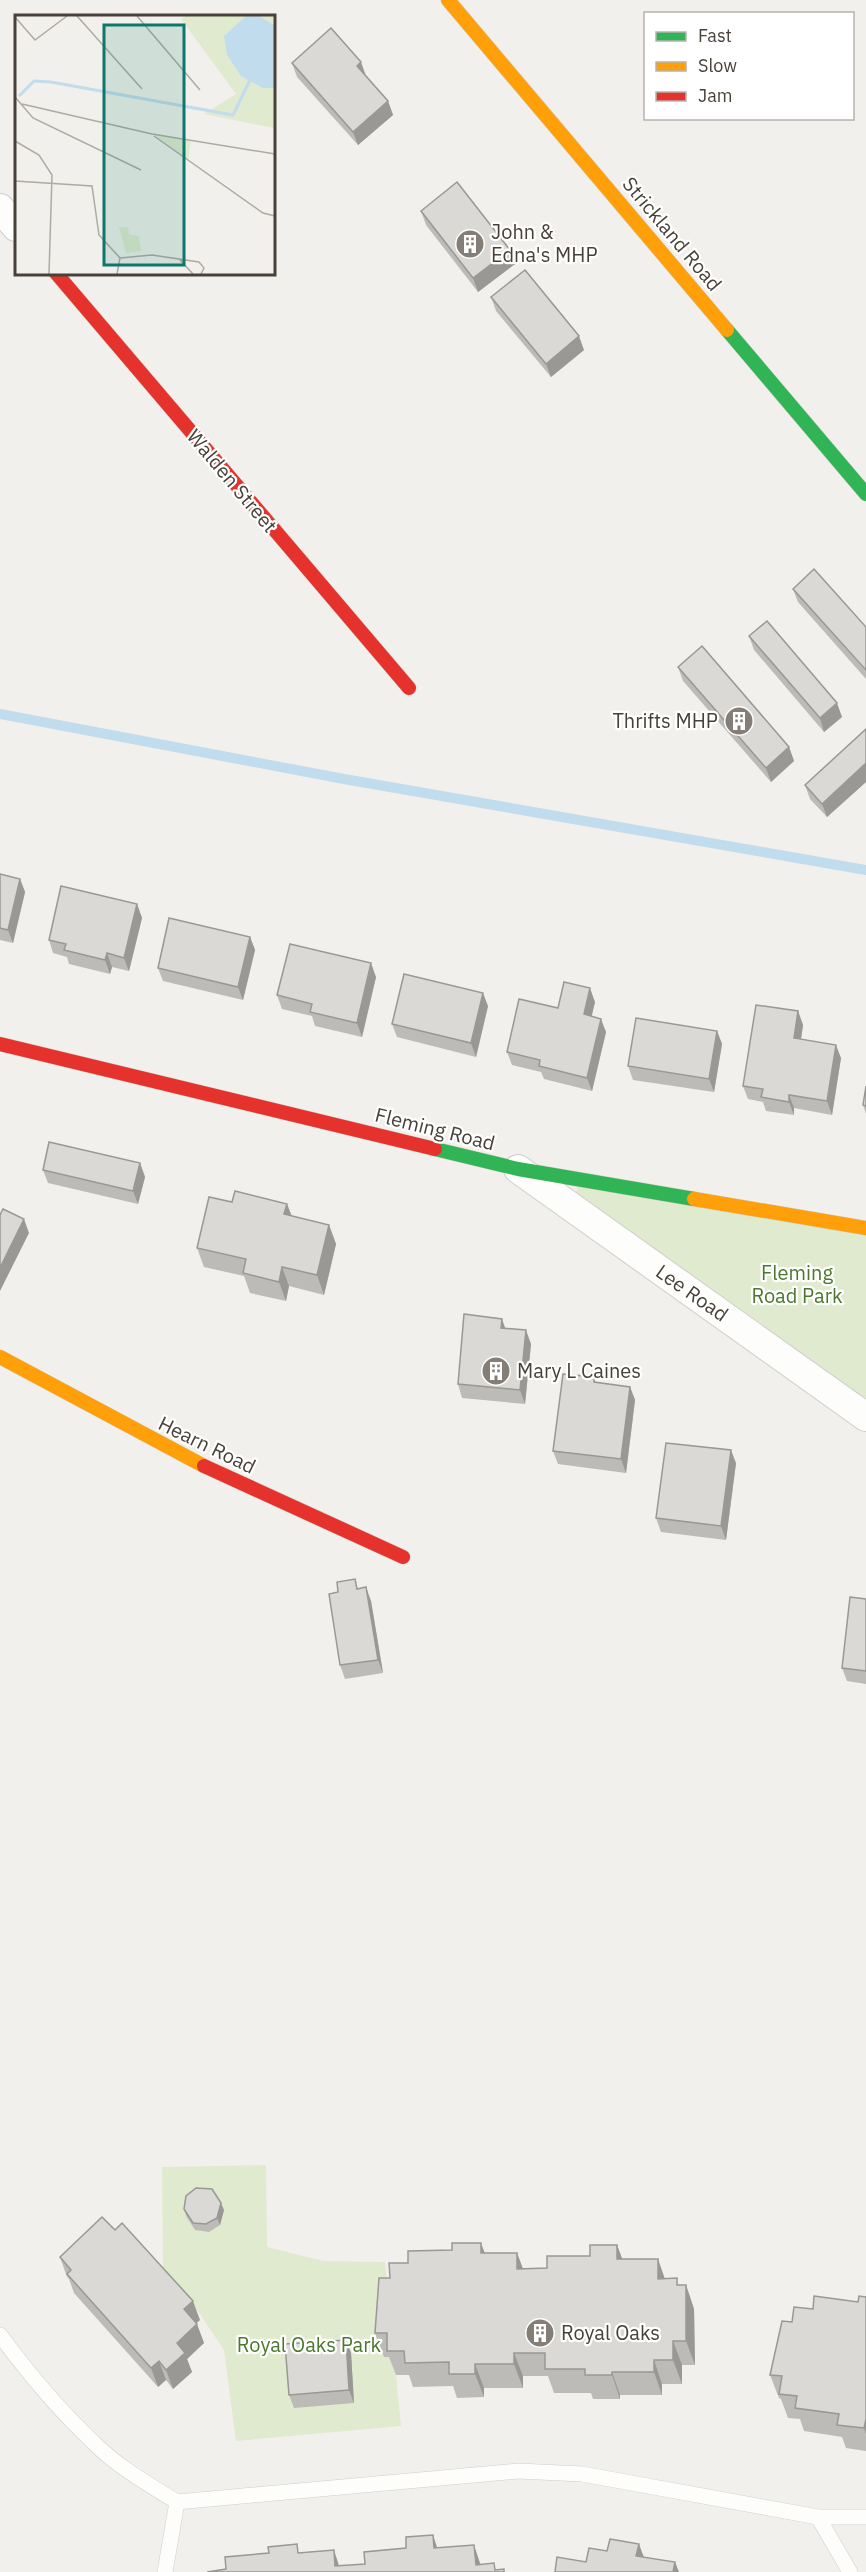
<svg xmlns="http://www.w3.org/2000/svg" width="866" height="2572" viewBox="0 0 866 2572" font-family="'IBM Plex Sans',sans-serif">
	<rect width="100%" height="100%" fill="#f2f0ec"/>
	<!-- green -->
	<g fill="#e0eace">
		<path d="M581 1180 866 1228V1417L571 1204Z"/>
		<path d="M266 2165 267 2247 323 2261 385 2262 401 2426 236 2441 224 2350 193 2304 163 2275 162 2167Z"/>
	</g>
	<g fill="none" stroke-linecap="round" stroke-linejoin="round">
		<!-- stream -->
		<path stroke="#c0dced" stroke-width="10" d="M0 714 344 779 866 870"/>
		<!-- lane casing -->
		<g stroke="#d0ceca" stroke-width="16">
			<g id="lane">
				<path d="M0 2335C28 2373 59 2410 94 2443 118 2467 148 2484 177 2502L165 2572"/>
				<path d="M177 2502 518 2471 582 2474 818 2517H866"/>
				<path d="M818 2517 850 2572"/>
			</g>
		</g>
		<!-- street casing -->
		<g stroke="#d0ceca" stroke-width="30">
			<g id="street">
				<path d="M0 208 16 227"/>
				<path d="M518 1169 866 1417"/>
			</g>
		</g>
		<!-- fast casing -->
		<g stroke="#d0cdc3" stroke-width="15">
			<g id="fast">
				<path d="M727 330 866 494"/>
				<path d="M435 1149 518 1169 694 1199"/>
			</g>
		</g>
		<!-- slow casing -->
		<g stroke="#d0cdc3" stroke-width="15">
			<g id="slow">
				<path d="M448 0 727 330"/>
				<path d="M694 1199 866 1228"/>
				<path d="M0 1357 204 1466"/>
			</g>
		</g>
		<!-- jam casing -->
		<g stroke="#d0cdc3" stroke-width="15">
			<g id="jam">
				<path d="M56 273 409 688"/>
				<path d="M0 1044 435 1149"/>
				<path d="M204 1466 403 1557"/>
			</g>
		</g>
		<!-- lane -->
		<use href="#lane" stroke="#fdfdfc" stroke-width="15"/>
		<!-- street -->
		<use href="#street" stroke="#fdfdfc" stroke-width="28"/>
		<!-- fast -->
		<use href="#fast" stroke="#30b455" stroke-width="14"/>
		<!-- slow -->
		<use href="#slow" stroke="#ff9f0a" stroke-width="14"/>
		<!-- jam -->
		<use href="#jam" stroke="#e5322d" stroke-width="14"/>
	</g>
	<!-- wall -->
	<g fill="#bcbbb7">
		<path d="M292 63 366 76 388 101 393 115 358 145 297 77Z"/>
		<path d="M421 211 515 264 478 292 426 225Z"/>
		<path d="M491 297 584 350 551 377 496 311Z"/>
		<path d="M793 589 866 627V679L798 602Z"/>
		<path d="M749 636 842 717 824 732 754 650Z"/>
		<path d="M678 667 789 747 794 761 771 782 683 681Z"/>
		<path d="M866 729V782L827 817 810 799 805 785Z"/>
		<path d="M0 874 20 879 25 892 13 943 0 940Z"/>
		<path d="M137 904 142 918 129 971 112 967 110 974 69 964 67 957 53 953 49 940Z"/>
		<path d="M250 937 255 950 243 1000 163 981 158 968Z"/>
		<path d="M376 977 362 1037 315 1026 312 1016 282 1009 277 995Z"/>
		<path d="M595 1002 591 1016 606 1032 592 1091 544 1079 541 1072 512 1065 507 1052 558 1008Z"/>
		<path d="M488 1006 476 1057 397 1037 392 1024Z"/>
		<path d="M798 1011 803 1025 801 1039 841 1058 832 1115 794 1108V1115L766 1111 763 1102 748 1099 743 1086Z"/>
		<path d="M717 1031 722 1044 714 1092 633 1080 628 1066Z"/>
		<path d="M866 1086V1114L863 1105Z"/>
		<path d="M140 1163 145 1177 138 1204 48 1183 43 1170Z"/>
		<path d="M232 1202 287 1204 292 1216 329 1225 336 1244 324 1295 289 1286 286 1301 250 1293 244 1276 204 1267 197 1248Z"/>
		<path d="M506 1328 531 1344 525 1404 462 1398 458 1384Z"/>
		<path d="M594 1377 596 1383 630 1387 635 1400 626 1473 558 1464 553 1451Z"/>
		<path d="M736 1463 726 1540 661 1532 656 1518Z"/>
		<path d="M358 1588 371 1601 383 1673 345 1679 340 1665Z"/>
		<path d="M866 1599V1684L847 1681 842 1668Z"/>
		<path d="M184 2209 224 2210 220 2225 209 2232 195 2230 186 2216Z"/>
		<path d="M617 2245 622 2259 679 2285H686L694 2309 695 2365H682V2384H662V2395H620V2399H593L591 2393H554L548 2376H523V2388H484V2397L457 2398 453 2386 413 2387 409 2375H396L389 2357H384L375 2333 390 2278 408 2263 485 2253H517L523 2269 547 2268 590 2256Z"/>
		<path d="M60 2257 200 2320 196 2323 204 2343 187 2359 192 2372 173 2389 166 2380 158 2387 74 2293 69 2279 67 2277Z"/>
		<path d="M866 2297V2451L846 2448 842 2437 804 2431 800 2419 788 2418 781 2399 779 2398 770 2375 792 2322 813 2309 858 2302Z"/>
		<path d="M346 2340 351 2353 354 2403 294 2408 289 2395Z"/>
	</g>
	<!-- shaded-wall -->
	<g fill="#999895">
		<path d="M361 62 366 76 362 80 357 66Z"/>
		<path d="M388 101 393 115 358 145 353 132Z"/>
		<path d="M510 250 515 264 478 292 473 278Z"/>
		<path d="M579 336 584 350 551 377 546 364Z"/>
		<path d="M837 703 842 717 824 732 820 718Z"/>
		<path d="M789 747 794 761 771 782 766 768Z"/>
		<path d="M866 763V782L827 817 822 804Z"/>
		<path d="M20 879 25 892 13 943 8 930Z"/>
		<path d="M137 904 142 918 129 971 124 958Z"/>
		<path d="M250 937 255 950 243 1000 238 987Z"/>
		<path d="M107 953 112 967 110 974 105 960Z"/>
		<path d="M371 963 376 977 362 1037 357 1023Z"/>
		<path d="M590 988 595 1002 589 1028 584 1014Z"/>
		<path d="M483 993 488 1006 476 1057 471 1043Z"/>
		<path d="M798 1011 803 1025 799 1052 794 1038Z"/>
		<path d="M601 1019 606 1032 592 1091 587 1078Z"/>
		<path d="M717 1031 722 1044 714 1092 709 1079Z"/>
		<path d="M836 1045 841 1058 832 1115 827 1101Z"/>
		<path d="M789 1095 794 1108V1115L789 1102Z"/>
		<path d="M140 1163 145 1177 138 1204 133 1191Z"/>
		<path d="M287 1204 294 1223 284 1214Z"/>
		<path d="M24 1219 29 1233 0 1291V1268Z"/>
		<path d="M329 1225 336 1244 324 1295 317 1275Z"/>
		<path d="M282 1267 289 1286 286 1301 279 1282Z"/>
		<path d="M502 1319 507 1333 501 1328Z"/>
		<path d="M526 1330 531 1344 525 1404 520 1390Z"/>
		<path d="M630 1387 635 1400 626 1473 621 1459Z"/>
		<path d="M731 1450 736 1463 726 1540 721 1526Z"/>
		<path d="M366 1587 371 1601 383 1673 378 1660Z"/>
		<path d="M221 2203 224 2210 220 2225 217 2218Z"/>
		<path d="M481 2243 490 2267 481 2253Z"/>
		<path d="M617 2245 626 2269 617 2259Z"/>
		<path d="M517 2253 526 2277 517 2269Z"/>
		<path d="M658 2259 666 2282 658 2279Z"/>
		<path d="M686 2285 694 2309 695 2365 686 2341Z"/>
		<path d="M193 2301 200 2320 191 2328 184 2309Z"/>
		<path d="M197 2324 204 2343 187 2359 192 2372 173 2389 166 2370 177 2343Z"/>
		<path d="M346 2340 351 2353 354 2403 349 2390Z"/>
		<path d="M673 2341 682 2365V2384L673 2360Z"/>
		<path d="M514 2353 523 2376V2388L514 2364Z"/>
		<path d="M654 2360 662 2384V2395L654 2372Z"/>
		<path d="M159 2361 166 2380 158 2387 151 2368Z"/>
		<path d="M475 2364 484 2388V2397L475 2374Z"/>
		<path d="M612 2372 620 2395V2399L612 2375Z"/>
		<path d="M865 2419 866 2420V2434L864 2428Z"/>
		<path d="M433 2535 441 2559 434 2548Z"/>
		<path d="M639 2544 646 2563 636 2556Z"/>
		<path d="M474 2545 482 2569 476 2565Z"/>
		<path d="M334 2550 341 2572 335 2566Z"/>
		<path d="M675 2562 679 2572H673Z"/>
	</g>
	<!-- building -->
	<g fill="#dbd9d5" stroke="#999895" stroke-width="1.5">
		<path d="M331 28 361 62 357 66 388 101 353 132 292 63Z"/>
		<path d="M457 182 510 250 473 278 421 211Z"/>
		<path d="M525 270 579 336 546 364 491 297Z"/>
		<path d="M814 569 866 627V670L793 589Z"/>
		<path d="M767 621 837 703 820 718 749 636Z"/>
		<path d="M702 646 789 747 766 768 678 667Z"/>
		<path d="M866 729V763L822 804 805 785Z"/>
		<path d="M0 874 20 879 8 930 0 928Z"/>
		<path d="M61 886 137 904 124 958 107 953 105 960 64 950 66 944 49 940Z"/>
		<path d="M169 918 250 937 238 987 158 968Z"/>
		<path d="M290 944 371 963 357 1023 310 1012 312 1004 277 995Z"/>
		<path d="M404 974 483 993 471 1043 392 1024Z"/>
		<path d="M564 982 590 988 584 1014 601 1019 587 1078 539 1066 540 1060 507 1052 519 999 558 1008Z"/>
		<path d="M756 1005 798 1011 794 1038 836 1045 827 1101 789 1095V1102L761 1097 763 1089 743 1086Z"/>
		<path d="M636 1018 717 1031 709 1079 628 1066Z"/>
		<path d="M866 1086V1106L863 1105Z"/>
		<path d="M49 1142 140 1163 133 1191 43 1170Z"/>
		<path d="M235 1191 287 1204 284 1214 329 1225 317 1275 282 1267 279 1282 243 1273 246 1259 197 1248 209 1197 232 1202Z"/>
		<path d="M3 1209 24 1219 0 1268V1215Z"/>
		<path d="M464 1314 502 1319 501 1328 526 1330 520 1390 458 1384Z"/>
		<path d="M563 1374 594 1377V1382L630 1387 621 1459 553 1451Z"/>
		<path d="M666 1443 731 1450 721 1526 656 1518Z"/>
		<path d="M355 1579 357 1589 366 1587 378 1660 340 1665 329 1594 338 1592 337 1582Z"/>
		<path d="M850 1597 866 1599V1671L842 1668Z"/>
		<path d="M196 2188 212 2189 221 2203 217 2218 206 2224 193 2223 184 2209 186 2196Z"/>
		<path d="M102 2217 115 2230 122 2223 193 2301 184 2309 197 2324 177 2343 185 2353 166 2370 159 2361 151 2368 67 2274 71 2270 60 2257Z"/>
		<path d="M452 2243H481V2253H517V2269L547 2268V2256H590V2245H617V2259H658V2279L677 2278V2285H686V2341H673V2360H654V2372H612V2375H585V2369H545V2353H514V2364H475V2374H449V2362L405 2363 404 2351H387V2333H375L379 2278H390L389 2263H408V2251L452 2250Z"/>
		<path d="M814 2296 858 2302 859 2296 866 2297V2419L864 2428 837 2425 839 2414 795 2408 797 2396 779 2394 782 2376 770 2375 782 2321 792 2322 794 2307 813 2309Z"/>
		<path d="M346 2340 349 2390 289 2395 285 2344Z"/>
		<path d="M433 2535 434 2548 474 2545 476 2565 494 2563 495 2570 504 2569V2572H207L226 2569 225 2557 269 2553 268 2547 297 2544 298 2553 334 2550 335 2566 365 2564 364 2552 406 2548V2537Z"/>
		<path d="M610 2539 639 2544 636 2556 675 2562 673 2572H555L557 2557 586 2562 589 2548 607 2551Z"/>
	</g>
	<!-- icons -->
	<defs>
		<g id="building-disc" transform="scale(1.5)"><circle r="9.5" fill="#847e77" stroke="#fff"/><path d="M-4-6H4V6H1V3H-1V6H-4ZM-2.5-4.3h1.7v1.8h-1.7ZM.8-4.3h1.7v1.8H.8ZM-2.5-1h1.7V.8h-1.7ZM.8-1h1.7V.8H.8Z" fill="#fff"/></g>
	</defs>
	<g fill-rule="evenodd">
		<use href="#building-disc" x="470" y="244"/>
		<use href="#building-disc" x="739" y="721"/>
		<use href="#building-disc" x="496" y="1371"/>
		<use href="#building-disc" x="540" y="2333"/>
	</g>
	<g text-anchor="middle" stroke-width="4.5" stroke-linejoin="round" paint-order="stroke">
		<!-- poi labels -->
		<g font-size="20" fill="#484138" stroke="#fff" text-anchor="start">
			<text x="491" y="239">John &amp;<tspan x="491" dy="23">Edna's MHP</tspan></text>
			<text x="718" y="728" text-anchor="end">Thrifts MHP</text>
			<text x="517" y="1378">Mary L Caines</text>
			<text x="561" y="2340">Royal Oaks</text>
		</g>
		<!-- street labels -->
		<g font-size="20" fill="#484138" stroke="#fff">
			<text transform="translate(672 234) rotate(50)" y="7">Strickland Road</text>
			<text transform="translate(232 481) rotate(50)" y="7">Walden Street</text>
			<text transform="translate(435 1129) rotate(14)" y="7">Fleming Road</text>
			<text transform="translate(692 1293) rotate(35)" y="7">Lee Road</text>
			<text transform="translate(207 1445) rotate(26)" y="7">Hearn Road</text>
		</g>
		<!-- park labels -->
		<g font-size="20" fill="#4b772e" stroke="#fff">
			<text x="797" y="1280">Fleming<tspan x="797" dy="23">Road Park</tspan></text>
			<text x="309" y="2352">Royal Oaks Park</text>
		</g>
	</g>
	<!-- overview -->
	<g transform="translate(15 15)">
		<rect width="260" height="260" fill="#f2f0ec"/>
		<path d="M171 1H259V113L189 99 221 79 166 4ZM143 120 176 126 173 145 142 122ZM104 212H113L114 219 124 221 126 236 111 238Z" fill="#e0eace"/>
		<path d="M231 1H244L259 10V73H248L226 61 212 40 209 21Z" fill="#c0dced"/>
		<path fill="none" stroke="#c0dced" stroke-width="3" d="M4 81 19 66 36 67 218 100 235 65"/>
		<path fill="none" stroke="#aeaaa4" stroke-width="1.5" d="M62 1 127 74M122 1 185 75M0 2 20 25 52 1M0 82 18 103 126 155M7 89 137 119 260 139M139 121 248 198 260 201M0 126 24 140 37 160 34 259M0 166 77 171 84 220 105 243 102 259M105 243 137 240 184 247 189 253 186 259M165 245 178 259"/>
		<path fill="#0f766e" fill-opacity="0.15" stroke="#0f766e" stroke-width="3" d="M89 10H169V250H89Z"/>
		<rect width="260" height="260" fill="none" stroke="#484138" stroke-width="3"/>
	</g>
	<!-- legend -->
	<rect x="644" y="12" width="210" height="108" fill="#ffffff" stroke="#b6b3af" stroke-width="1.5"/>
	<rect x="656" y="32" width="30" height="9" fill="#30b455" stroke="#b6b3af" stroke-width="1.5"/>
	<text x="698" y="42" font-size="18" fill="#484138">Fast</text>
	<rect x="656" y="62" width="30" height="9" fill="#ff9f0a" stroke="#b6b3af" stroke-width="1.5"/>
	<text x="698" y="72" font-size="18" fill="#484138">Slow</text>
	<rect x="656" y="92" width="30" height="9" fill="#e5322d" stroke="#b6b3af" stroke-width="1.5"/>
	<text x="698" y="102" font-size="18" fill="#484138">Jam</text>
</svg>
